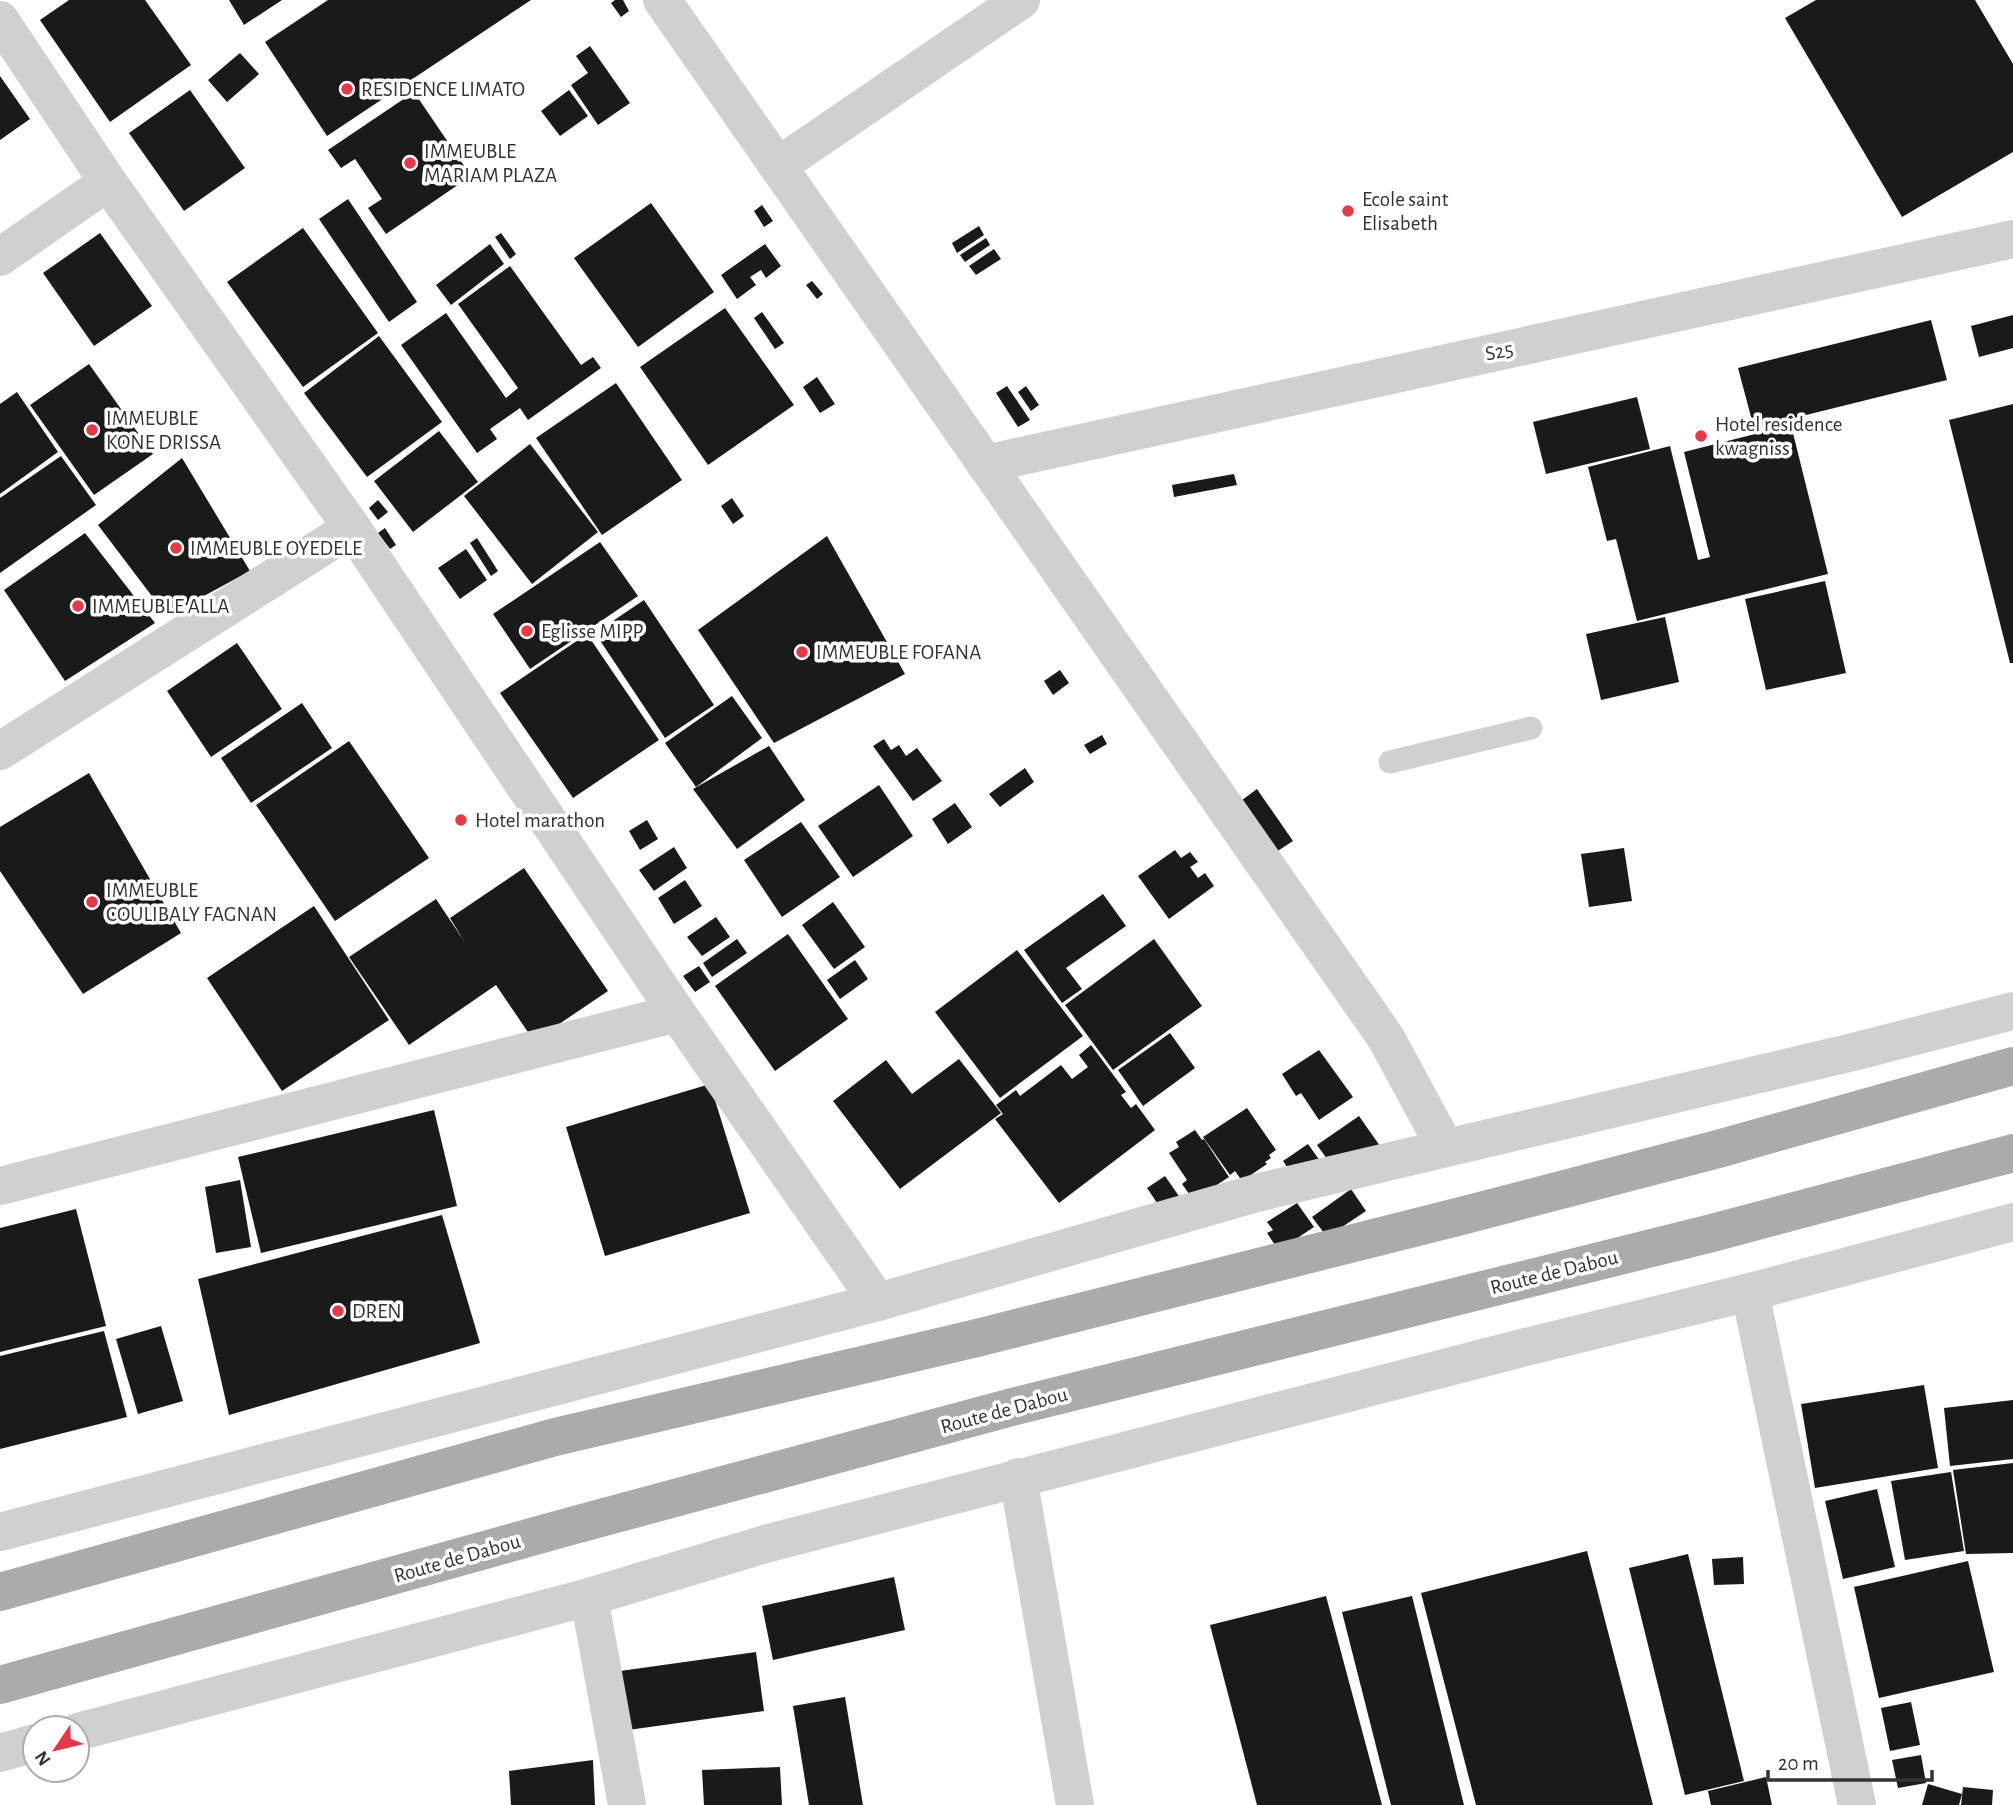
<svg xmlns="http://www.w3.org/2000/svg" width="2013" height="1805" viewBox="0 0 2013 1805" font-family="'Alegreya Sans',sans-serif">
	<rect width="100%" height="100%" fill="#fff"/>
	<!-- building -->
	<g fill="#1a1a1a">
		<path d="M69 0H145L191 65 110 122 40 20Z"/>
		<path d="M229 0H282L244 25Z"/>
		<path d="M328 0H531L327 136 265 42Z"/>
		<path d="M615 0H623L629 11 621 17 611 3Z"/>
		<path d="M1816 0H1975L2013 64V152L1902 217 1785 18Z"/>
		<path d="M590 46 630 103 598 125 571 85 588 73 576 56Z"/>
		<path d="M240 53 259 74 227 102 208 80Z"/>
		<path d="M0 76 30 119 0 140Z"/>
		<path d="M190 90 245 168 184 211 129 133Z"/>
		<path d="M569 90 588 116 560 136 541 111Z"/>
		<path d="M414 92 471 176 386 234 368 208 382 199 355 159 341 168 328 150Z"/>
		<path d="M348 199 417 302 389 322 319 219Z"/>
		<path d="M651 203 714 292 638 347 574 258Z"/>
		<path d="M762 205 773 221 764 227 754 211Z"/>
		<path d="M979 226 984 235 957 253 952 243Z"/>
		<path d="M303 228 378 333 303 387 227 282Z"/>
		<path d="M100 233 152 306 94 346 43 273Z"/>
		<path d="M501 233 516 254 510 259 495 237Z"/>
		<path d="M986 238 990 245 965 262 960 255Z"/>
		<path d="M490 244 504 264 451 305 436 285Z"/>
		<path d="M765 244 781 266 766 278 761 270 750 277 756 285 737 299 721 275Z"/>
		<path d="M994 249 1001 259 976 275 969 266Z"/>
		<path d="M510 266 581 365 593 357 601 368 528 420 520 408 490 429 497 439 477 453 401 345 446 313 506 398 518 388 458 304Z"/>
		<path d="M812 281 823 294 817 299 806 285Z"/>
		<path d="M725 308 794 405 708 465 640 367Z"/>
		<path d="M762 312 784 343 775 349 754 318Z"/>
		<path d="M2013 315V348L1979 357 1971 326Z"/>
		<path d="M1931 320 1947 380 1754 428 1738 368Z"/>
		<path d="M379 336 442 422 367 477 304 393Z"/>
		<path d="M89 364 153 454 94 495 30 405Z"/>
		<path d="M817 377 835 404 820 413 803 387Z"/>
		<path d="M616 383 682 480 602 535 536 438Z"/>
		<path d="M1007 386 1030 420 1018 427 996 393Z"/>
		<path d="M1026 386 1039 405 1031 411 1018 392Z"/>
		<path d="M17 392 58 452 0 494V404Z"/>
		<path d="M1637 397 1650 449 1546 474 1533 422Z"/>
		<path d="M2013 404V663H2010L1949 420Z"/>
		<path d="M1791 425 1828 574 1637 621 1616 539 1607 541 1588 467 1670 446 1698 560 1710 557 1684 452Z"/>
		<path d="M439 431 478 482 413 532 374 481Z"/>
		<path d="M530 444 598 532 532 584 464 496Z"/>
		<path d="M61 456 96 505 0 573V498Z"/>
		<path d="M182 458 250 571 167 616 98 525Z"/>
		<path d="M1234 474 1237 485 1174 497 1172 485Z"/>
		<path d="M732 498 744 516 733 524 721 506Z"/>
		<path d="M378 500 388 512 378 520 369 508Z"/>
		<path d="M385 528 396 545 390 549 378 533Z"/>
		<path d="M85 533 155 623 65 681 4 590Z"/>
		<path d="M827 536 905 674 774 743 698 630Z"/>
		<path d="M477 538 498 571 491 576 470 543Z"/>
		<path d="M600 542 638 596 530 669 493 614Z"/>
		<path d="M466 549 487 580 460 599 438 568Z"/>
		<path d="M1825 581 1846 673 1766 690 1745 599Z"/>
		<path d="M644 600 714 705 665 738 595 633Z"/>
		<path d="M1665 617 1679 682 1601 700 1586 634Z"/>
		<path d="M587 634 659 740 573 798 500 693Z"/>
		<path d="M237 643 282 709 211 757 167 691Z"/>
		<path d="M1060 670 1069 683 1053 695 1044 681Z"/>
		<path d="M732 696 762 738 696 787 665 743Z"/>
		<path d="M302 703 332 748 251 803 221 758Z"/>
		<path d="M1102 735 1107 744 1090 754 1084 745Z"/>
		<path d="M884 739 891 750 899 745 906 756 917 748 942 781 913 801 873 746Z"/>
		<path d="M349 741 429 858 335 921 256 805Z"/>
		<path d="M769 746 805 800 737 849 693 789Z"/>
		<path d="M1025 768 1034 782 1000 807 989 794Z"/>
		<path d="M89 773 181 933 83 994 0 871V827Z"/>
		<path d="M879 785 913 836 853 877 818 826Z"/>
		<path d="M1257 789 1293 841 1273 854 1238 803Z"/>
		<path d="M955 803 972 827 948 844 932 819Z"/>
		<path d="M647 820 658 839 640 850 629 831Z"/>
		<path d="M801 822 840 877 782 917 744 860Z"/>
		<path d="M674 847 687 868 654 891 639 870Z"/>
		<path d="M1624 848 1632 901 1589 907 1581 854Z"/>
		<path d="M1175 850 1181 858 1190 852 1198 862 1190 867 1198 878 1205 873 1214 886 1169 919 1138 876Z"/>
		<path d="M524 868 608 991 534 1041 496 985 409 1045 349 957 436 899 464 941 450 918Z"/>
		<path d="M685 880 702 906 674 924 658 898Z"/>
		<path d="M1103 894 1126 926 1066 968 1082 989 1062 1003 1024 950Z"/>
		<path d="M833 902 865 947 834 969 802 925Z"/>
		<path d="M314 906 389 1020 282 1091 207 978Z"/>
		<path d="M716 917 730 937 702 956 687 937Z"/>
		<path d="M788 934 848 1019 775 1071 715 986Z"/>
		<path d="M737 939 747 953 712 977 703 963Z"/>
		<path d="M1154 939 1202 1006 1113 1070 1065 1005Z"/>
		<path d="M1017 950 1083 1036 1000 1098 935 1012Z"/>
		<path d="M855 960 868 979 840 999 827 980Z"/>
		<path d="M699 966 710 982 695 992 683 976Z"/>
		<path d="M1170 1033 1195 1068 1143 1106 1118 1070Z"/>
		<path d="M1091 1045 1126 1092 1121 1095 1131 1108 1136 1104 1155 1130 1059 1203 995 1119 1003 1114 996 1105 1016 1090 1020 1096 1061 1065 1072 1079 1088 1067 1079 1055Z"/>
		<path d="M1319 1050 1353 1097 1319 1120 1301 1093 1296 1096 1282 1074Z"/>
		<path d="M959 1059 1001 1113 900 1189 833 1101 886 1060 912 1094Z"/>
		<path d="M710 1084 750 1213 605 1256 566 1127Z"/>
		<path d="M1247 1108 1276 1150 1269 1155 1271 1158 1265 1162 1267 1164 1242 1181 1235 1171 1230 1175 1203 1137Z"/>
		<path d="M434 1110 457 1206 261 1253 238 1157Z"/>
		<path d="M1359 1116 1387 1156 1345 1184 1317 1145Z"/>
		<path d="M1195 1130 1202 1140 1204 1139 1229 1177 1209 1190 1192 1198 1182 1184 1187 1180 1169 1153 1179 1147 1176 1142Z"/>
		<path d="M1308 1144 1330 1175 1304 1193 1283 1161Z"/>
		<path d="M1165 1176 1192 1215 1174 1228 1147 1188Z"/>
		<path d="M240 1180 251 1247 216 1253 205 1187Z"/>
		<path d="M1351 1189 1366 1211 1327 1237 1312 1217Z"/>
		<path d="M1297 1203 1314 1227 1284 1247 1277 1248 1267 1233 1273 1230 1267 1222Z"/>
		<path d="M76 1209 106 1326 0 1352V1228Z"/>
		<path d="M442 1215 480 1343 229 1415 198 1279Z"/>
		<path d="M161 1326 183 1401 138 1414 116 1339Z"/>
		<path d="M104 1331 127 1417 0 1449V1356Z"/>
		<path d="M1924 1385 1938 1468 1815 1488 1801 1404Z"/>
		<path d="M2013 1400V1459L1950 1466 1944 1408Z"/>
		<path d="M2013 1463V1553L1966 1554 1953 1470Z"/>
		<path d="M1951 1472 1964 1551 1905 1560 1891 1481Z"/>
		<path d="M1877 1489 1895 1567 1843 1579 1825 1501Z"/>
		<path d="M1587 1551 1653 1805H1476L1421 1593Z"/>
		<path d="M1688 1554 1744 1781 1685 1795 1629 1568Z"/>
		<path d="M1743 1557 1744 1584 1714 1585 1712 1559Z"/>
		<path d="M1968 1561 1994 1672 1879 1698 1854 1587Z"/>
		<path d="M894 1577 905 1630 773 1660 762 1606Z"/>
		<path d="M1326 1596 1382 1805H1257L1210 1625Z"/>
		<path d="M1412 1596 1464 1805H1391L1342 1612Z"/>
		<path d="M756 1652 764 1711 621 1731 613 1672Z"/>
		<path d="M845 1697 863 1805H809L793 1706Z"/>
		<path d="M1911 1702 1920 1745 1890 1751 1881 1708Z"/>
		<path d="M1921 1755 1926 1783 1898 1788 1892 1760Z"/>
		<path d="M593 1760 595 1805H511L509 1771Z"/>
		<path d="M780 1767 782 1805H704L702 1770Z"/>
		<path d="M1766 1777 1772 1805H1711L1708 1791Z"/>
		<path d="M1928 1784 1962 1794 1959 1805H1922Z"/>
		<path d="M1963 1787 1993 1790 1992 1805H1961Z"/>
	</g>
	<g fill="none" stroke-linecap="round" stroke-linejoin="round">
		<!-- lane -->
		<path stroke="#d0d0d0" stroke-width="23" d="M1390 762 1531 728"/>
		<!-- street -->
		<g stroke="#d0d0d0" stroke-width="38">
			<path d="M662 0 1386 1038 1445 1147"/>
			<path d="M0 20 108 182 352 528 677 1013 878 1302"/>
			<path d="M778 166 1021 0"/>
			<path d="M0 257 108 182"/>
			<path d="M985 464 2013 239"/>
			<path d="M0 751 352 528"/>
			<path d="M0 1186 677 1013"/>
			<path d="M1750 1292 1857 1805"/>
			<path d="M1018 1477 1075 1805"/>
			<path d="M0 1532 878 1302 1260 1192 1853 1052 2013 1011"/>
			<path d="M589 1597 627 1805"/>
			<path d="M77 1732 589 1597 769 1543 1518 1349 1750 1292 2013 1222"/>
			<path d="M0 1753 35 1743"/>
		</g>
		<!-- primary -->
		<g stroke="#ababab" stroke-width="38">
			<path d="M0 1592 555 1437 977 1338 1465 1215 1718 1149 2013 1066"/>
			<path d="M0 1685 571 1526 1012 1407 1712 1233 2013 1153"/>
		</g>
	</g>
	<!-- markers -->
	<g fill="#e63946" stroke="#fff" stroke-width="2.5">
		<circle cx="347" cy="89" r="7"/>
		<circle cx="410" cy="163" r="7"/>
		<circle cx="1348" cy="211" r="7"/>
		<circle cx="92" cy="430" r="7"/>
		<circle cx="1701" cy="436" r="7"/>
		<circle cx="176" cy="548" r="7"/>
		<circle cx="78" cy="606" r="7"/>
		<circle cx="527" cy="631" r="7"/>
		<circle cx="802" cy="652" r="7"/>
		<circle cx="461" cy="820" r="7"/>
		<circle cx="92" cy="902" r="7"/>
		<circle cx="338" cy="1311" r="7"/>
	</g>
	<g text-anchor="middle" stroke-width="7" stroke-linejoin="round" paint-order="stroke">
		<!-- poi labels -->
		<g font-size="21" fill="#333" stroke="#fff" text-anchor="start">
			<text x="361" y="96">RESIDENCE LIMATO</text>
			<text x="424" y="158">IMMEUBLE<tspan x="424" dy="24">MARIAM PLAZA</tspan></text>
			<text x="1362" y="206">Ecole saint<tspan x="1362" dy="24">Elisabeth</tspan></text>
			<text x="106" y="425">IMMEUBLE<tspan x="106" dy="24">KONE DRISSA</tspan></text>
			<text x="1715" y="431">Hotel residence<tspan x="1715" dy="24">kwagniss</tspan></text>
			<text x="190" y="555">IMMEUBLE OYEDELE</text>
			<text x="92" y="613">IMMEUBLE ALLA</text>
			<text x="541" y="638">Eglisse MIPP</text>
			<text x="816" y="659">IMMEUBLE FOFANA</text>
			<text x="475" y="827">Hotel marathon</text>
			<text x="106" y="897">IMMEUBLE<tspan x="106" dy="24">COULIBALY FAGNAN</tspan></text>
			<text x="352" y="1318">DREN</text>
		</g>
		<!-- street labels -->
		<g font-size="21" fill="#333" stroke="#fff">
			<text transform="translate(1499 351) rotate(-12)" y="7">S25</text>
			<text transform="translate(1554 1272) rotate(-14)" y="7">Route de Dabou</text>
			<text transform="translate(1004 1410) rotate(-15)" y="7">Route de Dabou</text>
			<text transform="translate(457 1558) rotate(-16)" y="7">Route de Dabou</text>
		</g>
	</g>
	<!-- north arrow -->
	<g transform="translate(56 1749) rotate(235)"><circle r="33" fill="#ffffff" stroke="#adadad" stroke-width="2"/>
	<path d="M0-5L12 26L0 18L-12 26Z" fill="#e63946"/>
	<text y="-10" font-size="19" font-weight="bold" text-anchor="middle" fill="#333333">N</text>
	</g>
	<!-- scale -->
	<path d="M1768 1770v10h164v-10" fill="none" stroke="#333333" stroke-width="3.5"/>
	<text x="1778" y="1770" font-size="21" fill="#333333" stroke="#ffffff" stroke-width="5" paint-order="stroke">20 m</text>
</svg>
